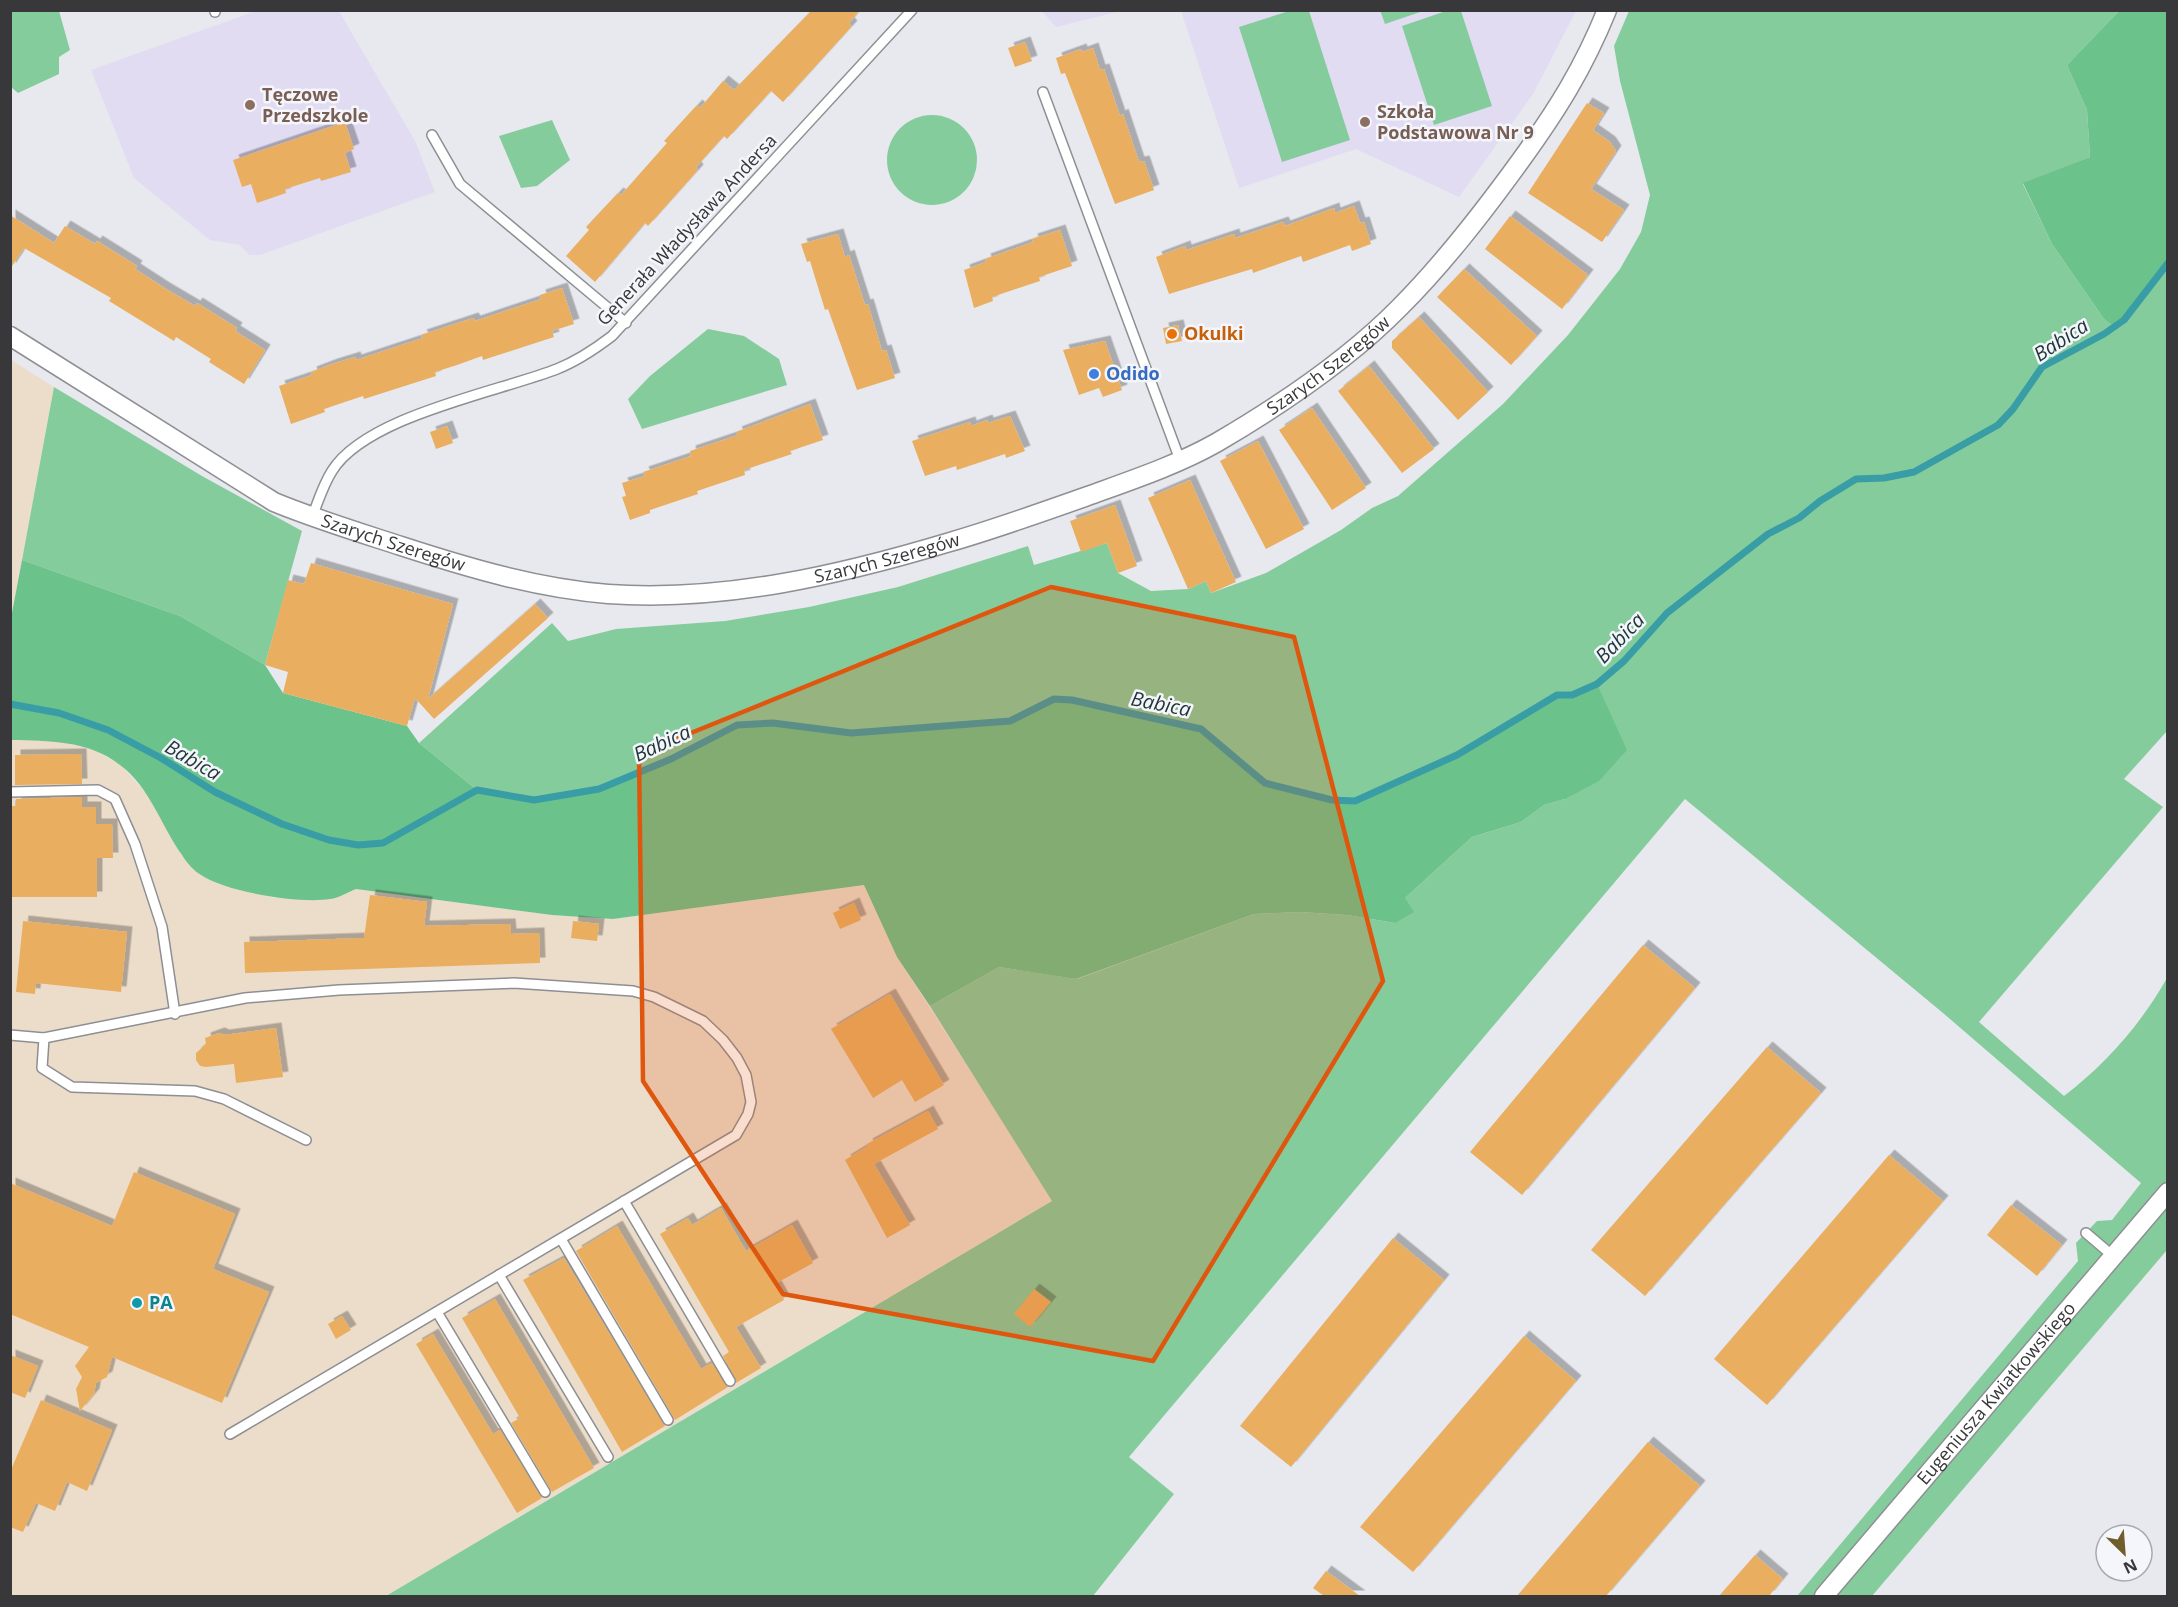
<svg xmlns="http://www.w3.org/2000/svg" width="2178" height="1607" viewBox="0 0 2178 1607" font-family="'Open Sans',sans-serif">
	<defs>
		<filter id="shadow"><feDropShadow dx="5.5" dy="-5.5" stdDeviation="0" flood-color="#0004"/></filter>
	</defs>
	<rect width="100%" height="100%" fill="#e7e9ee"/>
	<!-- industrial -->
	<g fill="#ecddca">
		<path d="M11 360 54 387 11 618Z"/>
		<path d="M11 740 60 741 94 750 121 765 146 793 182 856 200 875 230 887 275 898 331 899 356 889 552 915 613 919 864 885 897 957 1053 1200 386 1596H11Z"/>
	</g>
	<!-- education -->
	<g fill="#e1dcf2">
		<path d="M256 11H339L415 141 435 192 260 255H249L240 245 210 240 134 178 91 70Z"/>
		<path d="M1042 11H1121L1056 27Z"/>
		<path d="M1181 11H1576L1533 94 1459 197 1356 149 1239 188Z"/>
	</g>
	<!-- green -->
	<g fill="#85cc9d">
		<path d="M11 10 59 11 70 50 59 57V74L18 93 11 87Z"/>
		<path d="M1380 10H1423V11L1385 24Z"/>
		<path d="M1449 10 1461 11 1492 106 1434 125 1402 26Z"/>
		<path d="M1289 11H1309L1350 140 1282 162 1239 27Z"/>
		<path d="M1629 11H2119L2067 65 2087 110 2090 157 2023 184 2052 244 2104 319 2115 328 2124 320 2167 263V731L2124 779 2163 807 1979 1022 2064 1096C2106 1064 2141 1024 2167 978V1250L1872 1596H1797L2078 1261 2076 1243 2097 1221 2112 1220 2141 1183 1943 1013 1685 799 1129 1457 1174 1494 1093 1596H386L1052 1201 930 1006 999 967 1077 979 1254 914 1300 912 1347 915 1395 923 1405 898 1472 837 1521 822 1544 805 1565 799 1597 684 1572 695H1557L1457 755 1355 801 1332 800 1265 783 1201 729 1071 700 1054 699 1010 721 851 733 773 723 737 725 671 759 599 789 534 800 477 790 419 743 552 623 568 641 616 629 725 621 809 607 898 587 1028 546 1034 565 1107 543 1118 573 1151 591 1188 589 1206 581 1211 593 1266 573 1341 530 1372 508 1398 496 1503 404 1568 335 1620 269 1641 232 1650 195 1620 81 1614 46Z"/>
		<circle cx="932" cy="160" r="45"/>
		<path d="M552 120 570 160 537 186 521 188 499 136Z"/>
		<path d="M708 329 744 336 779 359 787 385 642 429 628 399 650 376Z"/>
		<path d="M54 387 202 476 302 531 265 665 180 616 22 560Z"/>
	</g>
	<!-- forest -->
	<g fill="#6bc28b">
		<path d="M2119 11H2167V263L2115 328 2104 319 2052 244 2023 183 2090 157 2087 110 2067 65Z"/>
		<path d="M22 560 180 616 265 665 283 693 407 726 419 743 477 790 534 800 599 789 671 759 737 725 773 723 851 733 1010 721 1054 699 1072 700 1201 729 1265 783 1332 800 1355 801 1457 755 1557 695H1572L1597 684 1627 750 1599 781 1565 799 1544 805 1521 822 1472 837 1405 898 1414 912 1395 923 1347 915 1300 912 1254 914 1076 979 999 967 930 1006 897 957 864 885 613 919 552 915 356 889C348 892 339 898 330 899 300 904 226 892 201 875 194 871 186 862 182 855 161 826 150 787 120 765 88 740 49 741 11 740V618Z"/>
	</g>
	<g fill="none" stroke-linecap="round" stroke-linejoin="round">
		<!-- stream -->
		<path stroke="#399da6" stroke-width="7" d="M10 704 59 713 108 730 161 758 215 792 282 824 329 840 358 845 383 843 477 790 534 800 599 789 671 759 737 725 773 723 851 733 1010 721 1054 699 1072 700 1201 729 1265 783 1332 800 1355 801 1457 755 1557 695H1572L1597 684 1624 661 1667 613 1768 534 1799 518 1820 501 1856 479 1884 478 1914 472 1998 425 2013 409 2042 367 2104 334 2124 320 2168 263"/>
	</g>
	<!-- building -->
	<g fill="#e9ae61" filter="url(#shadow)">
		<path d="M812 10H860L849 23 852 26 783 102 771 91 727 139 724 136 696 167 698 170 648 226 645 223 595 282 566 256 589 230 586 227 618 193 621 195 667 143 664 141 697 105 700 108 723 81 734 90Z"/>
		<path d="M1025 42 1032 61 1015 67 1008 48Z"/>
		<path d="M1093 48 1100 70 1104 69 1120 116 1123 114 1139 162 1144 161 1154 190 1115 204 1065 73 1061 74 1056 58 1081 49 1082 52Z"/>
		<path d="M1587 103 1604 113 1593 130 1610 142 1616 151 1591 189 1624 210 1602 242 1528 193Z"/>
		<path d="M345 122 354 149 345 153 351 172 321 181 320 178 285 189 286 193 257 203 251 184 242 187 233 160Z"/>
		<path d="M1354 206 1360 223 1364 222 1371 244 1352 251 1350 245 1303 262 1301 256 1253 273 1252 269 1169 294 1156 257 1185 246 1186 250 1234 234 1235 238 1283 222 1285 226 1334 208 1335 213Z"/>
		<path d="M10 215 54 243 65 226 95 244 97 241 137 266 135 269 166 289 195 306 197 303 237 328 235 331 265 350 244 384 209 362 211 359 195 349 176 337 174 341 109 301 111 298 24 248 10 269Z"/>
		<path d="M1510 216 1588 275 1562 309 1485 249Z"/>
		<path d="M1060 230 1072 266 1039 277 1040 281 992 297 993 301 974 308 964 270 986 262 985 259 1033 242 1032 239Z"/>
		<path d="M838 234 845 257 849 255 865 305 868 304 882 351 886 350 895 378 857 390 828 309 825 310 810 261 807 262 801 244Z"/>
		<path d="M1464 269 1537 336 1511 365 1437 297Z"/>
		<path d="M562 288 574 324 552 331 554 337 483 360 482 356 457 365 435 372 436 376 364 399 363 396 324 409 325 412 291 424 279 386 312 375 311 372 332 364 355 357 356 360 423 338 421 335 473 318 475 321 541 299 540 295Z"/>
		<path d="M1419 317 1488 392 1458 420 1392 348V341Z"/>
		<path d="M1178 325 1182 341 1166 344 1163 328Z"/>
		<path d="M1105 341 1122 390 1103 397 1099 388 1079 395 1063 350Z"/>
		<path d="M1369 366 1434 449 1402 473 1338 391Z"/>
		<path d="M810 404 823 440 790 451 792 454 744 470 745 475 697 491 698 494 650 510V513L630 520 622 497 626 496 622 483 645 476 643 472 691 456 690 451 738 435 736 432Z"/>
		<path d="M1312 408 1366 488 1332 510 1279 430Z"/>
		<path d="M1010 416 1025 451 1006 458 1005 454 957 470 956 466 925 476 912 441 970 422 971 426 987 420 988 423Z"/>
		<path d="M447 426 453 443 436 449 430 432Z"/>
		<path d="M1258 441 1304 529 1266 549 1220 461Z"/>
		<path d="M1190 480 1236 582 1211 593 1206 581 1188 589 1148 498Z"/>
		<path d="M1115 505 1137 566 1118 573 1107 543 1081 552 1070 521Z"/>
		<path d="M311 563 453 604 428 699 535 604 548 618 434 719 415 698 407 726 283 693 288 672 265 665 288 580 304 584Z"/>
		<path d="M81 754 82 784 15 785V755Z"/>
		<path d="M82 797V807H96V824H112L113 858H97V897H10V806H16V799Z"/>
		<path d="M370 895 427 902 424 926 510 924 511 934 539 933 540 963 245 973 244 942 364 938Z"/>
		<path d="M854 903 861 920 840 929 833 913Z"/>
		<path d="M23 921 127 932 121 992 36 983 35 994 16 992Z"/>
		<path d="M573 921 599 924 597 941 571 938Z"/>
		<path d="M1643 945 1695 988 1522 1195 1470 1152Z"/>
		<path d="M890 994 944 1085 915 1102 902 1080 873 1098 831 1029Z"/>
		<path d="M276 1028 283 1077 236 1083 234 1064 206 1067 200 1066 196 1060V1053L206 1044 205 1038 219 1033 224 1035Z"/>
		<path d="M1767 1047 1821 1093 1645 1296 1591 1250Z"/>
		<path d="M928 1111 938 1129 874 1164 910 1225 887 1238 845 1160 868 1146 867 1144Z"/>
		<path d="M1889 1155 1943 1201 1767 1405 1714 1359Z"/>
		<path d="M134 1172 235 1214 213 1269 269 1292 222 1403 112 1357 107 1377 96 1383 94 1394 80 1411 76 1389 82 1377 75 1366 89 1347 10 1314V1183L112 1226Z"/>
		<path d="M2011 1205 2062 1245 2037 1276 1987 1235Z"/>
		<path d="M721 1208 746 1251 792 1225 813 1263 775 1284 784 1300 736 1327 761 1368 736 1383 723 1356 729 1352 660 1234 688 1218 692 1225Z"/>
		<path d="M617 1226 701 1369 712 1363 728 1387 675 1420 576 1251Z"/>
		<path d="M1393 1238 1444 1280 1291 1467 1240 1426Z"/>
		<path d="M564 1258 665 1426 622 1452 523 1280Z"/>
		<path d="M1034 1289 1051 1302 1030 1327 1014 1314Z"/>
		<path d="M495 1299 594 1468 552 1492 511 1423 520 1418 462 1318Z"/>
		<path d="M342 1316 351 1330 336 1339 328 1324Z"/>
		<path d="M433 1334 493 1434 500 1430 542 1498 517 1513 416 1344Z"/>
		<path d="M1524 1336 1576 1381 1413 1572 1360 1527Z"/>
		<path d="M10 1355 38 1366 25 1398 10 1392Z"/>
		<path d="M41 1400 112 1430 87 1491 67 1482 55 1511 36 1503 23 1532 10 1527V1472Z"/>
		<path d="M1648 1442 1700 1486 1606 1596H1517Z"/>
		<path d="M1755 1555 1783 1579 1769 1596H1719Z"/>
		<path d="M1326 1571 1360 1596H1324L1313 1588Z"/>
	</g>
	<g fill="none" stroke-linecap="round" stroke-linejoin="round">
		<!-- lane casing -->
		<g stroke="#8d8f93" stroke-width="12">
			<g id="lane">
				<path d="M215 10V12"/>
				<path d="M1043 92 1180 460"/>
				<path d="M432 135 460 184 626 323"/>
				<path d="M312 517C318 502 323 485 332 471 366 416 498 392 557 369 577 361 595 349 612 336L912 10"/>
				<path d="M10 792 98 790 115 799 135 844 162 927 175 1014"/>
				<path d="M10 1035 44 1038 245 998 339 990 514 983 633 991 654 997 703 1021 723 1040 737 1058 746 1075 751 1102 748 1114 736 1135 230 1434"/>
				<path d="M44 1038 42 1068 72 1087 195 1091 224 1099 306 1140"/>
				<path d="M624 1201 730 1381"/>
				<path d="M2086 1233 2113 1256"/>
				<path d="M561 1239 668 1420"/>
				<path d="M499 1275 608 1457"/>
				<path d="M437 1312 545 1492"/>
			</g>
		</g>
		<!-- street casing -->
		<g stroke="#8d8f93" stroke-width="21">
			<g id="street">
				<path id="s1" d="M10 336 274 502C315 519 358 532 401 546 469 568 536 588 608 594 724 602 840 575 950 542 995 529 1040 513 1085 497 1129 481 1175 466 1216 443 1281 405 1348 360 1400 307 1445 262 1484 211 1521 160 1557 110 1583 69 1607 10"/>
				<path id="s2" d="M1824 1596 2168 1192"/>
			</g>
		</g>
		<!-- lane -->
		<use href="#lane" stroke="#fff" stroke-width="9"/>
		<!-- street -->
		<use href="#street" stroke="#fff" stroke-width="18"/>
	</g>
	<!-- marked area -->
	<path fill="#df570e" fill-opacity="0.2" stroke="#df570e" stroke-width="4.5" stroke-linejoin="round" d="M1051 587 1294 637 1383 981 1153 1361 783 1294 643 1081 639 754Z"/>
	<!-- markers -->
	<g fill="#8d6e63" stroke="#f5f6fb" stroke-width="2">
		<circle cx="250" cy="105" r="6"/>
		<circle cx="1365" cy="122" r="6"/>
	</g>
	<circle fill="#e8710a" stroke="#f5f6fb" stroke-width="2" cx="1172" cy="334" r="6"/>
	<circle fill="#3f7fe0" stroke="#f5f6fb" stroke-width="2" cx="1094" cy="374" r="6"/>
	<circle fill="#0f9aa8" stroke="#f5f6fb" stroke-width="2" cx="137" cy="1303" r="6"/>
	<g text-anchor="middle" stroke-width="5" stroke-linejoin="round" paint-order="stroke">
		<!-- education labels -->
		<g font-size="18" font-weight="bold" fill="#785e54" stroke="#f5f6fb" text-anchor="start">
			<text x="262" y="101">Tęczowe<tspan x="262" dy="21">Przedszkole</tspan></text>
			<text x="1377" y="118">Szkoła<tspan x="1377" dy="21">Podstawowa Nr 9</tspan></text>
		</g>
		<!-- street labels -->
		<g font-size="18" fill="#38383a" stroke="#f5f6fb">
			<text transform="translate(687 230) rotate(-47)" y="6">Generała Władysława Andersa</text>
			<text dy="6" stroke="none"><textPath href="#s1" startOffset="1428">Szarych Szeregów</textPath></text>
			<text dy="6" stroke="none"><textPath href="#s1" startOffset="438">Szarych Szeregów</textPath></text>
			<text dy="6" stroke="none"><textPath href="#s1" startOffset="942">Szarych Szeregów</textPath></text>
			<text dy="6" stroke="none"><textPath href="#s2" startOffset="266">Eugeniusza Kwiatkowskiego</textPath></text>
		</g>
		<!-- food labels -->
		<g font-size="18" font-weight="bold" fill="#c56008" stroke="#f5f6fb" text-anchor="start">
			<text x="1184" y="340">Okulki</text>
		</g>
		<!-- shop labels -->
		<g font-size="18" font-weight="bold" fill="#366cbe" stroke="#f5f6fb" text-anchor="start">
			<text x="1106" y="380">Odido</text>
		</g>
		<!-- culture labels -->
		<g font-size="18" font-weight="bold" fill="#0d838f" stroke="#f5f6fb" text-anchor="start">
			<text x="149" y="1309">PA</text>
		</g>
		<!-- water labels -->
		<g font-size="20" font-style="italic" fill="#1f3638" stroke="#f5f6fb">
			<text transform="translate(2061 340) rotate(-33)" y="7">Babica</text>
			<text transform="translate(1620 638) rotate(-46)" y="7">Babica</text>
			<text transform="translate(1161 704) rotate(11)" y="7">Babica</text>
			<text transform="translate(662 743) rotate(-25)" y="7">Babica</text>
			<text transform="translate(193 760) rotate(30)" y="7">Babica</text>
		</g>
	</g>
	<!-- border -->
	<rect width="2178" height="1607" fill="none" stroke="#38383a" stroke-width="24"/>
	<!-- north arrow -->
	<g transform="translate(2124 1553) rotate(155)"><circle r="28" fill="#f5f6fb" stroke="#a9aaae" stroke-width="1.5"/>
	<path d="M0-4.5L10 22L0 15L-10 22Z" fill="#6f5d2b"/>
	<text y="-9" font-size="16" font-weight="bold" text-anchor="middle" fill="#38383a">N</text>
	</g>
</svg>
